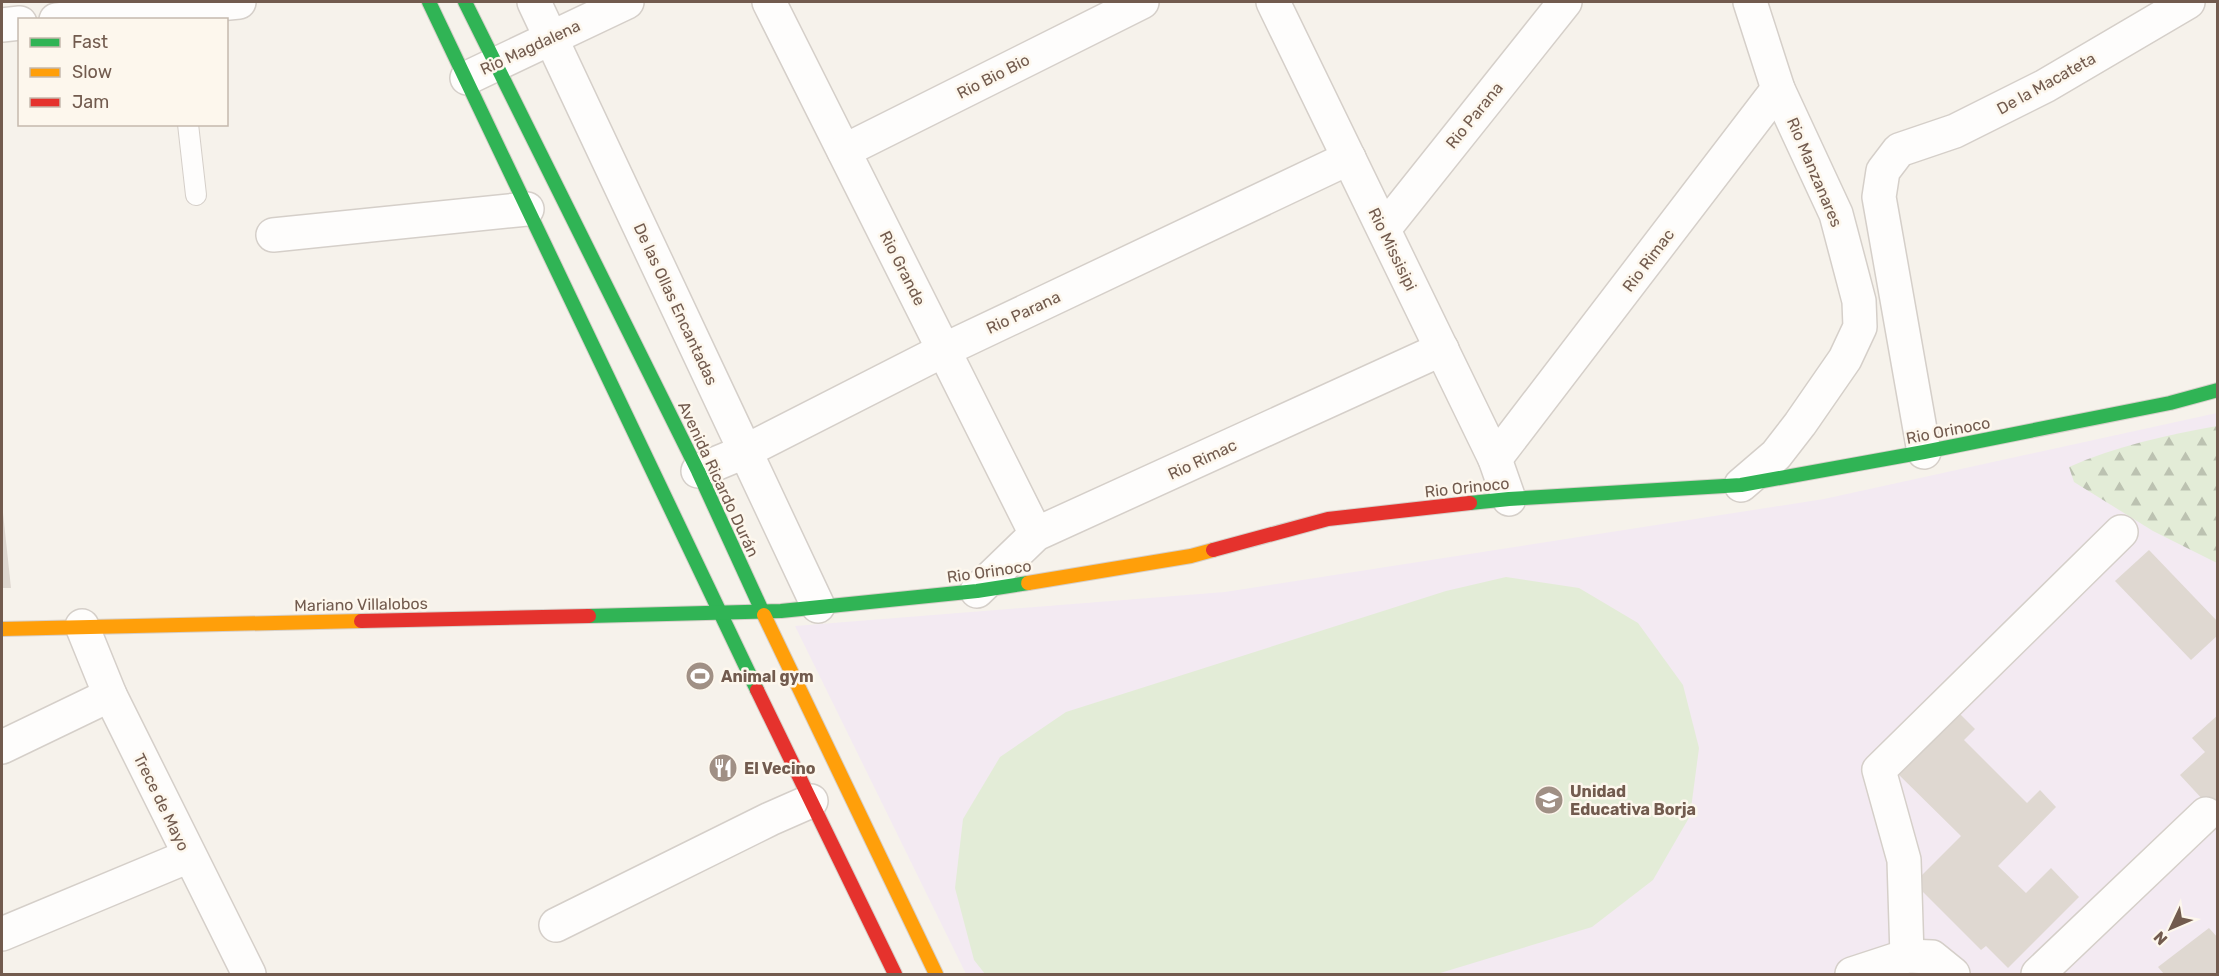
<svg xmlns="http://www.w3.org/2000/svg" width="2219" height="976" viewBox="0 0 2219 976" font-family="Rubik,sans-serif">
	<defs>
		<pattern id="forest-firs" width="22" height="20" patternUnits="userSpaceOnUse" patternTransform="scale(1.5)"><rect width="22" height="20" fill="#e3ecd7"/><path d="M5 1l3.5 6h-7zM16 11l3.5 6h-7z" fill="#bcc2b1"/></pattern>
	</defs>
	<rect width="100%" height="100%" fill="#f6f2eb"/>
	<!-- education -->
	<path fill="#f3eaf2" d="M2217 413V974H966L795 626 1225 592 1824 499Z"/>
	<!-- grass -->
	<path fill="#e3ecd7" d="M1506 577 1579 588 1638 623 1683 685 1699 748 1690 816 1653 880 1592 927 1437 974H985L974 960 955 888 963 819 1000 757 1066 712 1446 591Z"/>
	<!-- forest -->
	<path fill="url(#forest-firs)" d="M2217 426V563L2153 531 2074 482 2069 467C2116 446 2167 435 2217 426Z"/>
	<!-- building -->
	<g fill="#dfd8d1">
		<path d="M3 513 11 588H2Z"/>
		<path d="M2149 550 2218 622V635L2191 660 2115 581Z"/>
		<path d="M1956 710 1975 729 1964 740 2027 803 2040 790 2056 807 1998 866 2026 893 2051 868 2079 897 2008 968 1986 946 1981 950 1914 883 1961 836 1895 771Z"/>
		<path d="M2218 715V816L2180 775 2205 752 2192 738Z"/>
		<path d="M2209 928 2218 938V974H2164L2158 967Z"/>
	</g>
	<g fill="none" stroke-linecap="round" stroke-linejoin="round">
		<!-- lane casing -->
		<g stroke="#d5cfc9" stroke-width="22">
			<path id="lane" d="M188 124 196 195"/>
		</g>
		<!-- street casing -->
		<g stroke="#d5cfc9" stroke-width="36">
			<g id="street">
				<path d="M534 2 818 606"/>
				<path d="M769 2 1036 534"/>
				<path d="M1273 2 1495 459 1509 499"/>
				<path d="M56 20 239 2"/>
				<path d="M2 25 20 23"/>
				<path d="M467 78 627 2"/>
				<path d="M844 151 1142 2"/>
				<path d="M1384 229 1565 2"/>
				<path d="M273 235 527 209"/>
				<path d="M1924 452 1879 197 1883 171 1899 150 1955 131 2045 86 2188 2"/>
				<path d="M1495 459 1778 89"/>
				<path d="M698 471 744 452 944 350 1349 158"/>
				<path d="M1741 485 1776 455 1800 424 1845 359 1860 327 1859 301 1836 214 1778 89 1750 2"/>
				<path d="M977 591 1036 534 1442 349"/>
				<path d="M82 626 110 695 249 974"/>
				<path d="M2 747 110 695"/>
				<path d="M556 925 770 819 811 801"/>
				<path d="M2 934 189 856"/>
				<path d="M1907 956 1904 860 1879 770 2121 532"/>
				<path d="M1852 974 1907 956 1932 957 1953 974"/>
				<path d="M2038 974 2206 814"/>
			</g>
		</g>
		<!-- fast casing -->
		<g stroke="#d6cfc9" stroke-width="16">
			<g id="fast">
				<path d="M429 2 757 690"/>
				<path d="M465 2 698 471 764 615"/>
				<path d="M1470 503 1509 499 1741 485 1924 452 2170 403 2218 390"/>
				<path d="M589 616 781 611 977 591 1028 583"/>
			</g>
		</g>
		<!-- slow casing -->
		<g stroke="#d6cfc9" stroke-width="16">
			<g id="slow">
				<path d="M1028 583 1191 556 1213 550"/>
				<path d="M764 615 936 974"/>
				<path d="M2 629 361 621"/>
			</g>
		</g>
		<!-- jam casing -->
		<g stroke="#d6cfc9" stroke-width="16">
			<g id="jam">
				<path d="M1213 550 1328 519 1470 503"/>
				<path d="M361 621 589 616"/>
				<path d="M757 690 895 974"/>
			</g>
		</g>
		<!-- lane -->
		<use href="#lane" stroke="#fefdfc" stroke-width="20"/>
		<!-- street -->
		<use href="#street" stroke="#fefdfc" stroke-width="33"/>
		<!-- fast -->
		<use href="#fast" stroke="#30b455" stroke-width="14"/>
		<!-- slow -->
		<use href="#slow" stroke="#ff9f0a" stroke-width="14"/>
		<!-- jam -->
		<use href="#jam" stroke="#e5322d" stroke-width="14"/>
	</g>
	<!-- icons -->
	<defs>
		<g id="stadium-disc" transform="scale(1.5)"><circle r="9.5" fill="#a09085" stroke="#fdf7ed"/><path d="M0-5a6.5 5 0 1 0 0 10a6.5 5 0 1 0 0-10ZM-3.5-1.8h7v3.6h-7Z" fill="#fff"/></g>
		<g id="restaurant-disc" transform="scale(1.5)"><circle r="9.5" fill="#a09085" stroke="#fdf7ed"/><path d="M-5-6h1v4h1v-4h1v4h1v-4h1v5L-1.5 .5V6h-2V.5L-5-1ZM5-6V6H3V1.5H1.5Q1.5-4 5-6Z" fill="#fff"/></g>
		<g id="school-disc" transform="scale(1.5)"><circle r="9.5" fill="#a09085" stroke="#fdf7ed"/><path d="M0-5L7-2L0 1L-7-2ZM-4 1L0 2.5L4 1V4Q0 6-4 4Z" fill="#fff"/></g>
	</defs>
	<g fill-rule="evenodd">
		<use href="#stadium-disc" x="700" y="676"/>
		<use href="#restaurant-disc" x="723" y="768"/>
		<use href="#school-disc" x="1549" y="800"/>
	</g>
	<g text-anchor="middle" stroke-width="5" stroke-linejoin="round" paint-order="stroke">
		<!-- street labels -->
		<g font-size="16" fill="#725b4e" stroke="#fdf7ed">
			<text transform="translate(530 47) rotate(-25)" y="6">Rio Magdalena</text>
			<text transform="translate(993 76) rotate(-27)" y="6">Rio Bio Bio</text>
			<text transform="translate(2046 83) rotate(-29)" y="6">De la Macateta</text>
			<text transform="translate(1474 115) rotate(-51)" y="6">Rio Parana</text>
			<text transform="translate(1815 172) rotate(67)" y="6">Rio Manzanares</text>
			<text transform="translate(1393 249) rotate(64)" y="6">Rio Missisipi</text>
			<text transform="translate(1648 260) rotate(-53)" y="6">Rio Rimac</text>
			<text transform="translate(903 268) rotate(63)" y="6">Rio Grande</text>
			<text transform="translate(676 304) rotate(65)" y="6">De las Ollas Encantadas</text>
			<text transform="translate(1023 312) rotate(-25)" y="6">Rio Parana</text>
			<text transform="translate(1948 430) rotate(-11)" y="6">Rio Orinoco</text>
			<text transform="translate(1202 459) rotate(-25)" y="6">Rio Rimac</text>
			<text transform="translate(719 479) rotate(65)" y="6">Avenida Ricardo Durán</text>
			<text transform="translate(1467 487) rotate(-6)" y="6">Rio Orinoco</text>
			<text transform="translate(989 571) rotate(-8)" y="6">Rio Orinoco</text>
			<text transform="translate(361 604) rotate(-1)" y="6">Mariano Villalobos</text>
			<text transform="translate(162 802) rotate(64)" y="6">Trece de Mayo</text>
		</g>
		<!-- poi labels -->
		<g font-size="16" font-weight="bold" fill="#725b4e" stroke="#fdf7ed" text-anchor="start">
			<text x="721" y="682">Animal gym</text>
			<text x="744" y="774">El Vecino</text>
			<text x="1570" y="797">Unidad<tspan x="1570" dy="18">Educativa Borja</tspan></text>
		</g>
	</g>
	<!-- border -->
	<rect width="2219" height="976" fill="none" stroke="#725b4e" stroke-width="6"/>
	<!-- legend -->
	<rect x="18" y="18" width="210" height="108" fill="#fdf7ed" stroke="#c5b9ad" stroke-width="1.5"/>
	<rect x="30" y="38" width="30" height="9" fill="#30b455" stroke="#c5b9ad" stroke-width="1.5"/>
	<text x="72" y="48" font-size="18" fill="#725b4e">Fast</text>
	<rect x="30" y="68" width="30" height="9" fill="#ff9f0a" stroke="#c5b9ad" stroke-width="1.5"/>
	<text x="72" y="78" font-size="18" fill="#725b4e">Slow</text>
	<rect x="30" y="98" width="30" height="9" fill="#e5322d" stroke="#c5b9ad" stroke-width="1.5"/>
	<text x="72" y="108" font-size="18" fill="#725b4e">Jam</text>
	<!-- north arrow -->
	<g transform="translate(2171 928) rotate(226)" stroke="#fdf7ed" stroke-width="4.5" paint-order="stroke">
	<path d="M0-4.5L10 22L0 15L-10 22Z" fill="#725b4e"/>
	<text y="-9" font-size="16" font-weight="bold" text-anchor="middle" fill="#725b4e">N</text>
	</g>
</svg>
